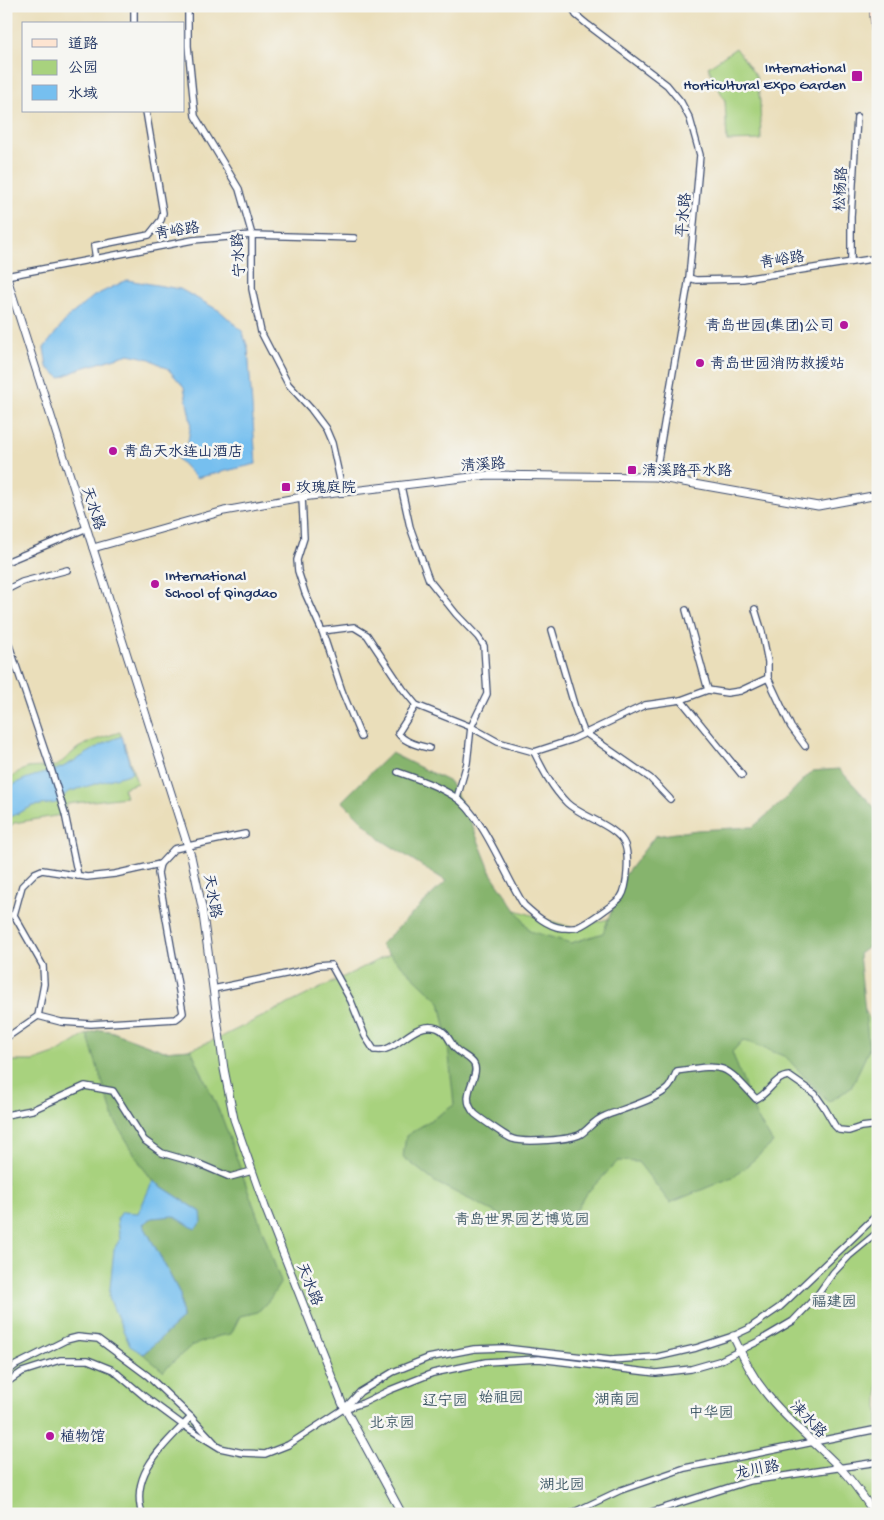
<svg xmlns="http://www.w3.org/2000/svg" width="884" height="1520" viewBox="0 0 884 1520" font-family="'Gochi Hand','LXGW WenKai TC',sans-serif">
	<rect width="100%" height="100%" fill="#f6f6f2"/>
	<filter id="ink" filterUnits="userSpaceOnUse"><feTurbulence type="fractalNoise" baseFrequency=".02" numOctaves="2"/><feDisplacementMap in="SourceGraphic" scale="10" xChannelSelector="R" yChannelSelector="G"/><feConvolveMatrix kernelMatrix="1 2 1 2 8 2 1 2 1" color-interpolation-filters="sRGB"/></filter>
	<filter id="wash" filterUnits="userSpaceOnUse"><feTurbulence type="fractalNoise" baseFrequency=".0096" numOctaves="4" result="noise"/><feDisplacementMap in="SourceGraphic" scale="20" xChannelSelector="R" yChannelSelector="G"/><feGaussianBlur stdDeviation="1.12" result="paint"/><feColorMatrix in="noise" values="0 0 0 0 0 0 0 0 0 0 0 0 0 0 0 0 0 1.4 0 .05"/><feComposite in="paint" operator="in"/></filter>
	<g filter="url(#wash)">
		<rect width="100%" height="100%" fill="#eadeba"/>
		<!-- green -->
		<g fill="#a8d27e" stroke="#62806e">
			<path d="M736 48 756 76 760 101 761 140 727 141 725 101 708 67Z"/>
			<path d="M120 732 137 783 123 788 126 797 67 804 61 815 14 823 6 830V783L18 772 28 768 57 766 78 748 92 741Z"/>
			<path d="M786 873 878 1033V1514H6V1063L13 1061H34L57 1053 87 1034 99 1030 110 1031 164 1051 191 1049 219 1038 494 903 573 928Z"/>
		</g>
		<!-- forest -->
		<g fill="#86b46d" stroke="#507266">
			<path d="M391 753 450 782 468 815 492 875 530 931 571 943 603 933 625 875 655 836 697 830 753 827 783 801 812 771 839 769 875 808 878 813V940L859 954 869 1049 851 1088 828 1102 786 1057 743 1040 732 1052 756 1116 773 1143 735 1176 670 1203 638 1162 618 1161 585 1195 571 1219 514 1222 435 1182 403 1157 406 1136 454 1105 447 1036 440 1002 380 945 446 881 380 839 342 801Z"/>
			<path d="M99 1030 110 1031 164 1051 191 1049 223 1120 281 1282 270 1299 258 1312 240 1316 231 1334 219 1336 191 1346 163 1371 143 1354 182 1319 180 1294 143 1224 152 1218 201 1212 153 1181 141 1165 114 1119 87 1034Z"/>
		</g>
		<!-- water -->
		<g fill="#76bfef" stroke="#4877a6">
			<path d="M127 280 180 289 220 311 242 331 248 348 256 464 196 478 176 457 187 447 191 423 184 387 168 369 150 359 129 354 82 368 60 378 47 367 44 348 68 317 94 296Z"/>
			<path d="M122 736 132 773 68 792 56 803 33 806 6 819V796C11 793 10 787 15 784 29 775 48 774 63 767 83 757 101 743 122 736Z"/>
			<path d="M153 1181 201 1212 202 1222 195 1229 174 1216 152 1218 143 1224 180 1294 182 1319 143 1354 130 1346 109 1298 114 1249 120 1239 117 1219 122 1212 138 1213C144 1202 147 1192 153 1181Z"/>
		</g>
	</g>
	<g filter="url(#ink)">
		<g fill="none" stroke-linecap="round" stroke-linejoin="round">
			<!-- minor casing -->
			<g stroke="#3a496c" stroke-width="8">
				<g id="minor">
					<path d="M188 6V46L195 116 239 189 252 235V289L261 332 288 384 311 409 326 429 332 443 343 493"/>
					<path d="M572 6 576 15 588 25 667 85 681 102 690 119 700 155 689 278 655 477"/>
					<path d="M134 24V6"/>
					<path d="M96 259 94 246 149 235 161 220 163 213 146 111"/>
					<path d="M851 262V217L857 117"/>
					<path d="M6 276 193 240 252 235 354 238"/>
					<path d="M689 278 696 280 743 279 878 258"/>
					<path d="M401 486 410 527 429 580 456 614 478 637 484 646 487 694 471 727 467 763 457 798"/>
					<path d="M302 497 304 538 297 560 298 571 305 593 322 631 342 691 361 737"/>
					<path d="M6 562 87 528"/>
					<path d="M6 590 22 582 67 570"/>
					<path d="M755 609 762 632 768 662V678L791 727 805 746"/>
					<path d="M686 610 708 690"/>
					<path d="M552 630 575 708 584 732 650 778 670 799"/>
					<path d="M322 631 354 627 367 635 403 689 416 705 471 727 498 742 534 752 571 740 645 705 681 700 708 690 727 693 740 691 768 678"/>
					<path d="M6 636 51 769 65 814 78 876"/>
					<path d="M681 700 742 775"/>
					<path d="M416 705 398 733C404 742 419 746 429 748"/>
					<path d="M398 772C418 779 438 786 455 797 483 815 505 876 524 905 535 915 547 926 562 928 566 928 574 929 578 927 586 924 616 903 621 897 628 887 629 856 625 845 618 826 580 816 567 803 552 788 543 770 534 752"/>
					<path d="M6 915H14"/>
					<path d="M213 989 305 970 317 966 331 965 351 1001 365 1036 374 1050C378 1050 382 1051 386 1049 402 1044 417 1021 437 1028 446 1031 449 1040 454 1047 459 1054 470 1057 474 1064 481 1077 457 1095 475 1114 480 1118 508 1138 513 1139 525 1143 571 1140 581 1134 590 1128 594 1120 605 1116 620 1110 658 1099 668 1088 672 1084 674 1076 677 1071 725 1064 723 1063 756 1099 769 1094 774 1077 789 1076L815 1094 824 1107 835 1126 839 1130 849 1131 861 1127 878 1125"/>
					<path d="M38 1016 61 1022 91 1024 176 1019 180 1016 183 1013 158 873 160 864"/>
					<path d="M6 1038 38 1016 44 984 43 966 14 915 22 886 35 873 42 870 87 877 115 874 160 864 174 849 245 834"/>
					<path d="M6 1115 32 1110 85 1086 113 1091 144 1140 162 1153 197 1163 230 1177 252 1171"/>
					<path d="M6 1297 8 1309 6 1314"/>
					<path d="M6 1373 16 1365 66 1340 78 1337 98 1339 148 1376 191 1417 215 1443"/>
					<path d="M6 1383 22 1372 60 1360H88L113 1370 145 1397 183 1425 220 1448 243 1453 265 1454 288 1445 345 1408 360 1392 393 1372 428 1358 474 1349 504 1348 610 1360 657 1357 696 1348 733 1336 748 1329 780 1307 878 1214"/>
					<path d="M347 1408 363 1403 390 1390 433 1373 486 1362 539 1359 656 1373 691 1369 719 1361 759 1341 793 1321 816 1297 833 1273 849 1256 878 1232"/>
					<path d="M142 1514C129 1472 166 1444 191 1417"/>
					<path d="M570 1514 621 1490 685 1468 878 1429"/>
					<path d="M645 1514 749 1481 878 1462"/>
				</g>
			</g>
			<!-- tertiary casing -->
			<g stroke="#3a496c" stroke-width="9">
				<g id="tertiary">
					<path d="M6 275 191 856 202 907 224 1069 234 1119 265 1207 342 1403 402 1514"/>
					<path d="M93 548 224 511 302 497 488 475 655 477 818 506 878 495"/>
					<path d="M733 1336C743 1356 751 1375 765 1392 787 1421 816 1443 840 1468 854 1482 864 1498 875 1514"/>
				</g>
			</g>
			<!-- secondary casing -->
			<g stroke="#3a496c" stroke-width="9">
				<path id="secondary" d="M873 6 878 58"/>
			</g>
			<!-- minor -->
			<use href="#minor" stroke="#fff" stroke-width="5.5"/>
			<!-- tertiary -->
			<use href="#tertiary" stroke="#fff" stroke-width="7"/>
			<!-- secondary -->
			<use href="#secondary" stroke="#fde4d1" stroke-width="8"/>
		</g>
	</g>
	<!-- markers -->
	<g fill="#b5179e" stroke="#f6f6f2" stroke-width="2">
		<rect x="851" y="70" width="12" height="12" rx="2.5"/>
		<circle cx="844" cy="325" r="5"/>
		<circle cx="700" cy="363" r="5"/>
		<circle cx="113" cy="451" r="5"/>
		<rect x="627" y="465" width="10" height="10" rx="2.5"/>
		<rect x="281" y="482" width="10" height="10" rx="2.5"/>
		<circle cx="155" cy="584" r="5"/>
		<circle cx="50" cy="1436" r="5"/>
	</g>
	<g text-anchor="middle" stroke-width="5" stroke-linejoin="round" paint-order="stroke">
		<!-- poi labels -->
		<g font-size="15" fill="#1b2f5e" stroke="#f6f6f2" text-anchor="start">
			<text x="846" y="72" text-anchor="end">International<tspan x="846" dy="17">Horticultural Expo Garden</tspan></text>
			<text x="834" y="330" text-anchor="end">青岛世园(集团)公司</text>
			<text x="710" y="368">青岛世园消防救援站</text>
			<text x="123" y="456">青岛天水连山酒店</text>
			<text x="642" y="475">清溪路平水路</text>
			<text x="296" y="492">玫瑰庭院</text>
			<text x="165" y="580">International<tspan x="165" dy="17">School of Qingdao</tspan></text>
			<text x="60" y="1441">植物馆</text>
		</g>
		<!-- street labels -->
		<g font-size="15" fill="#1b2f5e" stroke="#f6f6f2">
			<text transform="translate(840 189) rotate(-87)" y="5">松杨路</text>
			<text transform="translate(683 215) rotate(-85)" y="5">平水路</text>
			<text transform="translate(177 230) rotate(-9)" y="5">青峪路</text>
			<text transform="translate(238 255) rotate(-93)" y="5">宁水路</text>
			<text transform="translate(782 259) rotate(-9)" y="5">青峪路</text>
			<text transform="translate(483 464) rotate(-4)" y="5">清溪路</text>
			<text transform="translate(94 508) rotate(72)" y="5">天水路</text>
			<text transform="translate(213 896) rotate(80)" y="5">天水路</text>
			<text transform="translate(310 1284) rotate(68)" y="5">天水路</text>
			<text transform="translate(809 1419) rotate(46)" y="5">涞水路</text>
			<text transform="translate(757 1469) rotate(-11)" y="5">龙川路</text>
		</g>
		<!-- park labels -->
		<g font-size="15" fill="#3e5866" stroke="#f6f6f2">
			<text x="522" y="1224">青岛世界园艺博览园</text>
			<text x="834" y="1306">福建园</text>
			<text x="501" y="1402">始祖园</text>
			<text x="617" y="1404">湖南园</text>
			<text x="445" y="1405">辽宁园</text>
			<text x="711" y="1417">中华园</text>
			<text x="392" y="1427">北京园</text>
			<text x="562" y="1489">湖北园</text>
		</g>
	</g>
	<!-- margin -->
	<rect width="884" height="1520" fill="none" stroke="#f6f6f2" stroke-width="25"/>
	<!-- legend -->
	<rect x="22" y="22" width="162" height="90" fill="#f6f6f2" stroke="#9ea6b7"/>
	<rect x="32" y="39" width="25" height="8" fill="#fde4d1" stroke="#9ea6b7"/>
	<text x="68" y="48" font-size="15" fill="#1b2f5e">道路</text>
	<rect x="32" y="60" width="25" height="15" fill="#a8d27e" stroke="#9ea6b7"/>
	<text x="68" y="72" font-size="15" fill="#1b2f5e">公园</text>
	<rect x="32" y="85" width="25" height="15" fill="#76bfef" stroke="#9ea6b7"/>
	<text x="68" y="98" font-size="15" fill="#1b2f5e">水域</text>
</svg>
